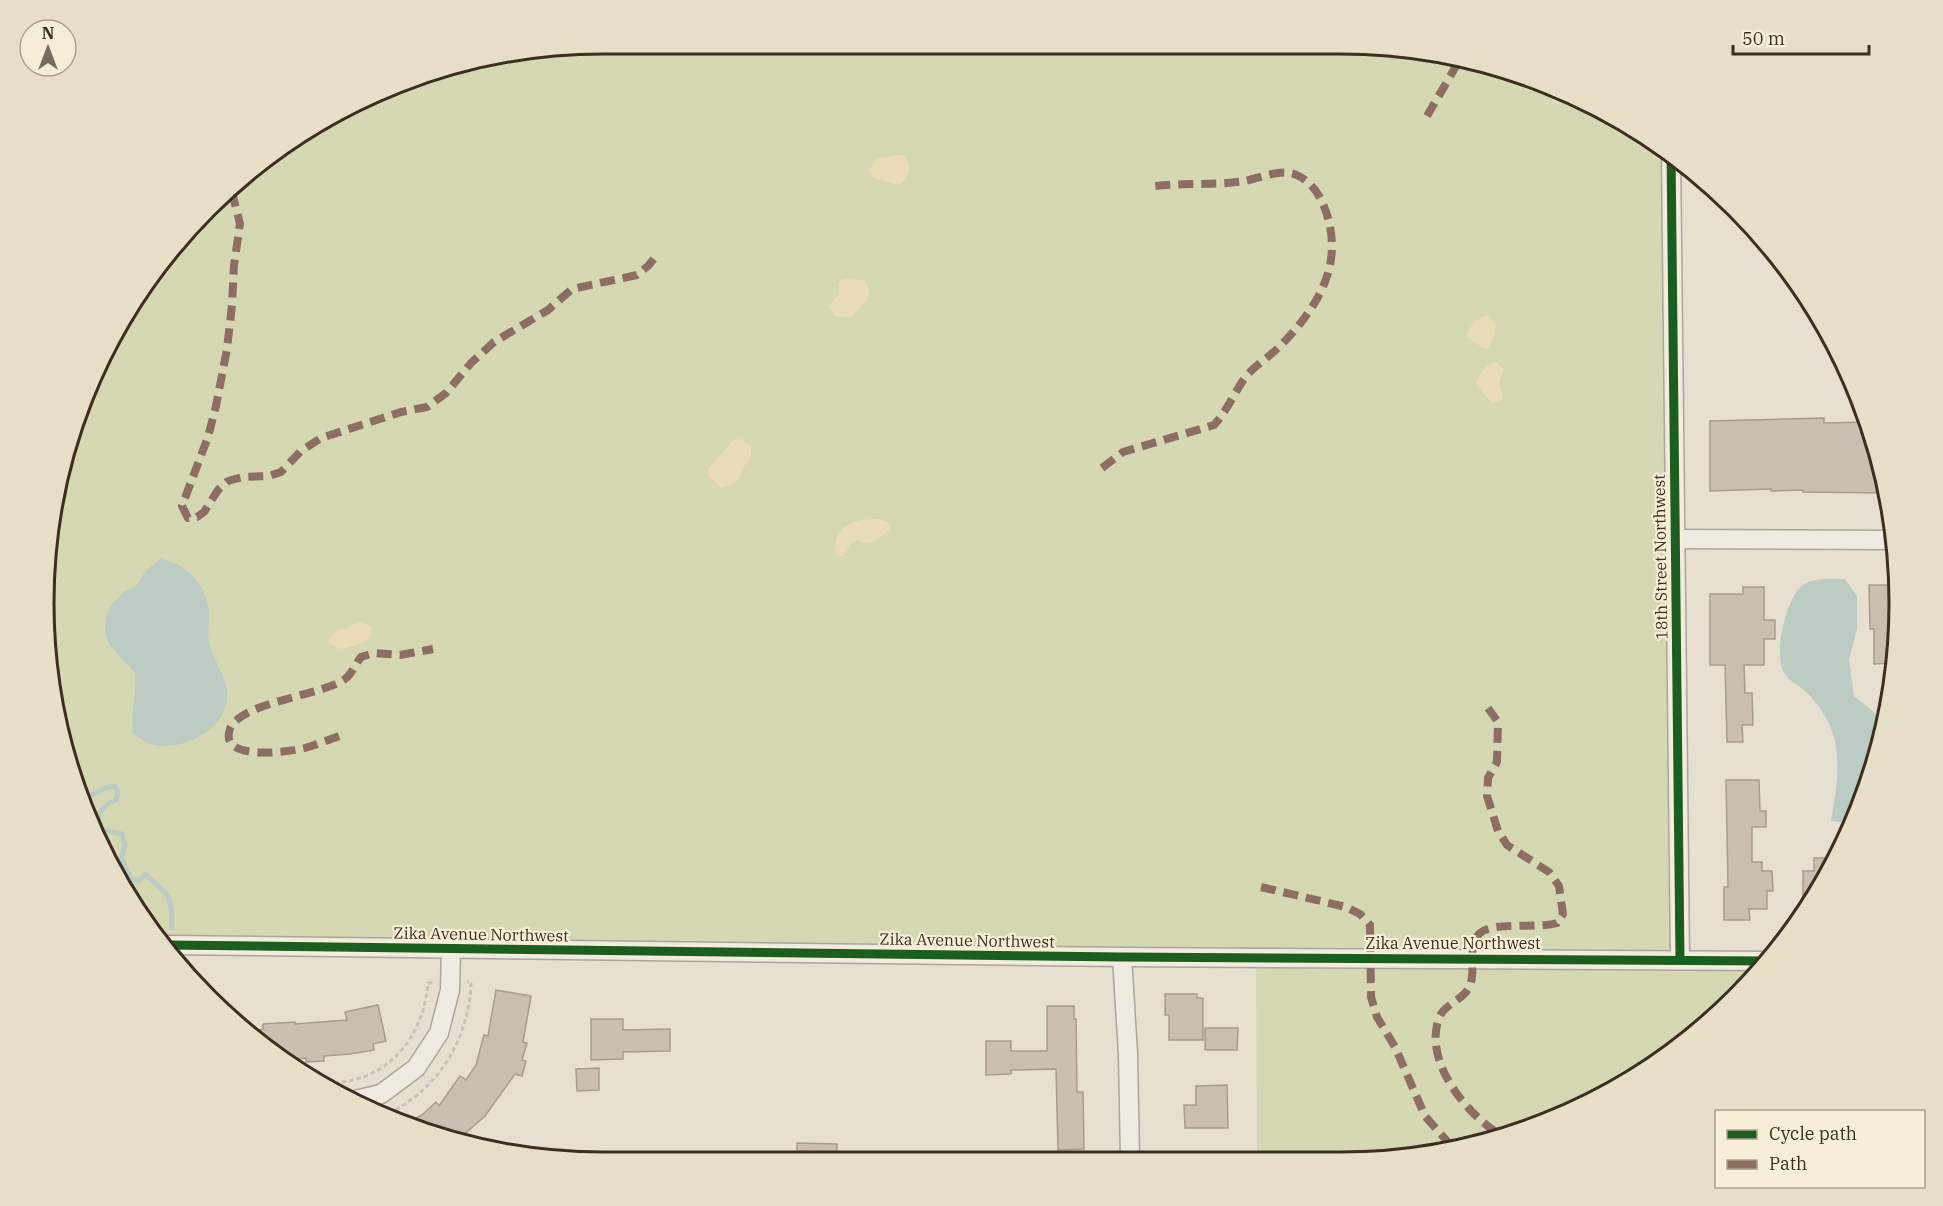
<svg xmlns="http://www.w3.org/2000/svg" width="1943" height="1206" viewBox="0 0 1943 1206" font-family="'IBM Plex Serif',serif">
	<rect width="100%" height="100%" fill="#e7e0d1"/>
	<!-- green -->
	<path fill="#d6d7b3" d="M603 44 1413 48 1554 86 1671 153 1680 959 1766 962 1709 1023 1619 1088 1485 1143 1377 1161H1257L1256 958 167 945 138 914 73 783 44 603 73 423 138 292 263 159 423 73Z"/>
	<!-- sand -->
	<g fill="#eadcb9">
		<path d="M1556 87 1580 101 1558 104 1550 98Z"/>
		<path d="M898 155H903C913 164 910 178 899 185L873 178 869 170 877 159Z"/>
		<path d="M844 279 865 280 869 290 867 300 851 317 835 316 829 307C835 296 841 298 838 283Z"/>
		<path d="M1485 316H1489L1496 325 1494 337 1488 348H1483L1467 337C1468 327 1476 319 1485 316Z"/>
		<path d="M1496 362 1504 369 1499 383 1503 397 1501 400 1493 403C1490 402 1479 388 1476 384 1479 374 1485 364 1496 362Z"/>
		<path d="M740 439 751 446V458L745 465 738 480 734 484 721 488 708 475V469L733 440Z"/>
		<path d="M878 519 888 522 890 529C884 535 874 544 864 543 861 542 858 540 855 541 850 542 847 553 843 556H838L834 551C838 522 852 520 878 519Z"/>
		<path d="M358 621 364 622 371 627C374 645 352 646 339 649L329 643 328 639 338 630 345 629Z"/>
	</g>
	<!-- water -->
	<g fill="#bcccc2">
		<path d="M160 559C186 563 206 584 209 611 210 621 207 633 209 643 213 659 224 674 227 690 232 726 185 752 153 745 147 743 140 737 133 734L132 717 135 693V673L109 644 105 631 106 616 111 605 124 592 136 586 145 572Z"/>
		<path d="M1845 579 1857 596V629L1849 660 1854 696C1862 703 1873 710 1879 719 1892 741 1862 795 1852 817L1840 822 1831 821C1836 790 1843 756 1830 726 1825 715 1815 699 1806 692 1800 686 1789 681 1785 674 1772 656 1786 596 1804 584 1816 577 1833 579 1845 579Z"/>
	</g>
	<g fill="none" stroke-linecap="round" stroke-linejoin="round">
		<!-- stream -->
		<path stroke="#bcccc2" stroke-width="5" d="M80 797C94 798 103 785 115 786L118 792 116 800C102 806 98 811 98 827L105 831 122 834 125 846 121 858 132 880H140L145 874C150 878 151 881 156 884 174 898 171 908 172 928"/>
	</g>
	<!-- building -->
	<g fill="#cbbfb2" stroke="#a89c90" stroke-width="1.5">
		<path d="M1824 418V423L1869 422 1886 493 1803 492V490L1771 491V489L1710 491V421Z"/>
		<path d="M1869 585H1893V605H1897L1898 639 1894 663 1874 664V629H1870Z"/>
		<path d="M1743 587H1764V620H1775V639H1764V665H1744L1745 693H1752L1753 725H1742L1743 742H1727L1725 665H1710V594H1743Z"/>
		<path d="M1726 780H1759L1760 811H1766V827H1752V862H1762V871H1772L1773 891H1767V909H1749L1750 920H1724V887H1728Z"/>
		<path d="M1814 858H1837L1803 913V871H1814Z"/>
		<path d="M496 990 531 996 523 1042 527 1043 522 1060 526 1061 522 1076 515 1074 485 1116 459 1139 405 1124 422 1115 436 1102 439 1106 460 1076 466 1080 476 1065 484 1035 488 1036Z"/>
		<path d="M1165 994H1197V998H1203V1040H1169V1015H1165Z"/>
		<path d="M378 1005 386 1041 373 1044 374 1050 350 1054 324 1056V1061L306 1062V1058L285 1060 263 1047 248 1032 263 1029V1024L295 1022V1024L347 1020 345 1012Z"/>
		<path d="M1047 1006H1074V1019H1076L1077 1092H1083L1084 1149 1058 1150 1056 1069 1011 1070V1074L986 1075V1041H1011V1051H1047Z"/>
		<path d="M591 1019H623V1030L670 1029V1051L623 1052V1059L591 1060Z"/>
		<path d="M1205 1028H1238L1237 1050H1205Z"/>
		<path d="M599 1068V1090L577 1091 576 1069Z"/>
		<path d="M1227 1085 1228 1128H1185L1184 1105H1196V1086Z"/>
		<path d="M797 1143 837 1144 836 1159H797Z"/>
	</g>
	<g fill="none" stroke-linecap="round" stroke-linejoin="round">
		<!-- minor casing -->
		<g stroke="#ada599" stroke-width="21">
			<g id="minor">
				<path d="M1671 153 1680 959"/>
				<path d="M1675 539 1895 540"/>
				<path d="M167 945 1122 957 1767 961"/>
				<path d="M1122 957 1128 1054 1130 1160"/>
				<path d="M355 1100 381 1094 416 1068 439 1033 450 990 451 949"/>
			</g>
		</g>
		<!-- path -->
		<g stroke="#c8c2b9" stroke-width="3" stroke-dasharray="4.5 3" stroke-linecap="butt">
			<path d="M327 1084C341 1082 355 1081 368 1075 405 1059 425 1022 428 983H433"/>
			<path d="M382 1116C436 1094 470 1039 471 982H467"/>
		</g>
		<!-- minor -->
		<use href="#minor" stroke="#efebe3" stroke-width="18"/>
		<!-- quiet -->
		<g stroke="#8d6e63" stroke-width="8" stroke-dasharray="15 8" stroke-linecap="butt">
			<path d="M1427 116 1459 61"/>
			<path d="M232 192 240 224 234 265 232 305 227 349 216 406 208 437 182 506 188 518 197 517 204 512 218 490 228 481 243 477 269 476 281 472 301 451 321 438 401 412 427 407 446 393 471 363 494 342 548 310 572 289 637 275 648 266 657 255"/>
			<path d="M1102 468 1123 452 1214 425C1227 411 1233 395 1244 379 1255 364 1272 356 1284 342 1318 306 1343 265 1327 215 1322 198 1312 180 1294 174 1280 169 1259 178 1245 181 1213 186 1181 182 1149 187"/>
			<path d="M1488 708 1498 722 1497 762 1488 778 1487 796 1498 831 1507 845 1549 872 1559 886 1563 914 1557 923C1538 929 1494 921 1480 933 1468 943 1475 968 1471 982 1467 1000 1445 1002 1439 1018 1423 1062 1467 1115 1502 1136"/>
			<path d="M339 736C328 740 316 745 305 748 289 752 218 762 230 729 240 702 321 696 345 679 352 674 356 663 361 657L374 653 400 655 433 649"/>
			<path d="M1261 887 1346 907 1360 914 1370 925 1371 997 1377 1017 1395 1047 1425 1116 1454 1149"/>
		</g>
		<!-- cycleway casing -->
		<g stroke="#f7eed8" stroke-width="13">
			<g id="cycleway">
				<path d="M1671 153 1680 959"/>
				<path d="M167 945 1122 957 1767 961"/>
			</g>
		</g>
		<!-- cycleway -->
		<use href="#cycleway" stroke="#1b5e20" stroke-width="9"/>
	</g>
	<g text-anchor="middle" stroke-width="4.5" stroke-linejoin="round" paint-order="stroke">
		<!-- street labels -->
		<g font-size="16" fill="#3d2e20" stroke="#f7eed8">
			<text transform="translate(1660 557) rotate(-91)" y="6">18th Street Northwest</text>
			<text transform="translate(481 934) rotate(1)" y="6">Zika Avenue Northwest</text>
			<text transform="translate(967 940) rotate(1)" y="6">Zika Avenue Northwest</text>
			<text x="1453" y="949">Zika Avenue Northwest</text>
		</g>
	</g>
	<!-- crop -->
	<path d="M0 0H1943V1206H0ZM603 54H1340A549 549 0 0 1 1889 603V603A549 549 0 0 1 1340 1152H603A549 549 0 0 1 54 603V603A549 549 0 0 1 603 54Z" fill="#e8dfc9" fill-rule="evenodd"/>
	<path fill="none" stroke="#3d2e20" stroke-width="3" d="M603 54H1340A549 549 0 0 1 1889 603V603A549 549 0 0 1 1340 1152H603A549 549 0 0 1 54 603V603A549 549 0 0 1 603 54Z"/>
	<!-- legend -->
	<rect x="1715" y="1110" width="210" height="78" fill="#f7eed8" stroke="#ada18e" stroke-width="1.5"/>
	<rect x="1727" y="1130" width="30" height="9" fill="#1b5e20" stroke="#ada18e" stroke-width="1.5"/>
	<text x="1769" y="1140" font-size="18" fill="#3d2e20">Cycle path</text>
	<rect x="1727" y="1160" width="30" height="9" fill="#8d6e63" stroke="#ada18e" stroke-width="1.5"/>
	<text x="1769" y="1170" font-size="18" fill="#3d2e20">Path</text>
	<!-- north arrow -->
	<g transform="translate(48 48)"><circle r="28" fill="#f7eed8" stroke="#ada18e" stroke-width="1.5"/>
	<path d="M0-4.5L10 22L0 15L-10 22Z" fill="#786c5e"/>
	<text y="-9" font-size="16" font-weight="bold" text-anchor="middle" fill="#3d2e20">N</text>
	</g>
	<!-- scale -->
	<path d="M1733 45v9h136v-9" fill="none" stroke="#3d2e20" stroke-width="3"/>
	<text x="1742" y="45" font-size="18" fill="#3d2e20" stroke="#f7eed8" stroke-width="4.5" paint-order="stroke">50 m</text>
</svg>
